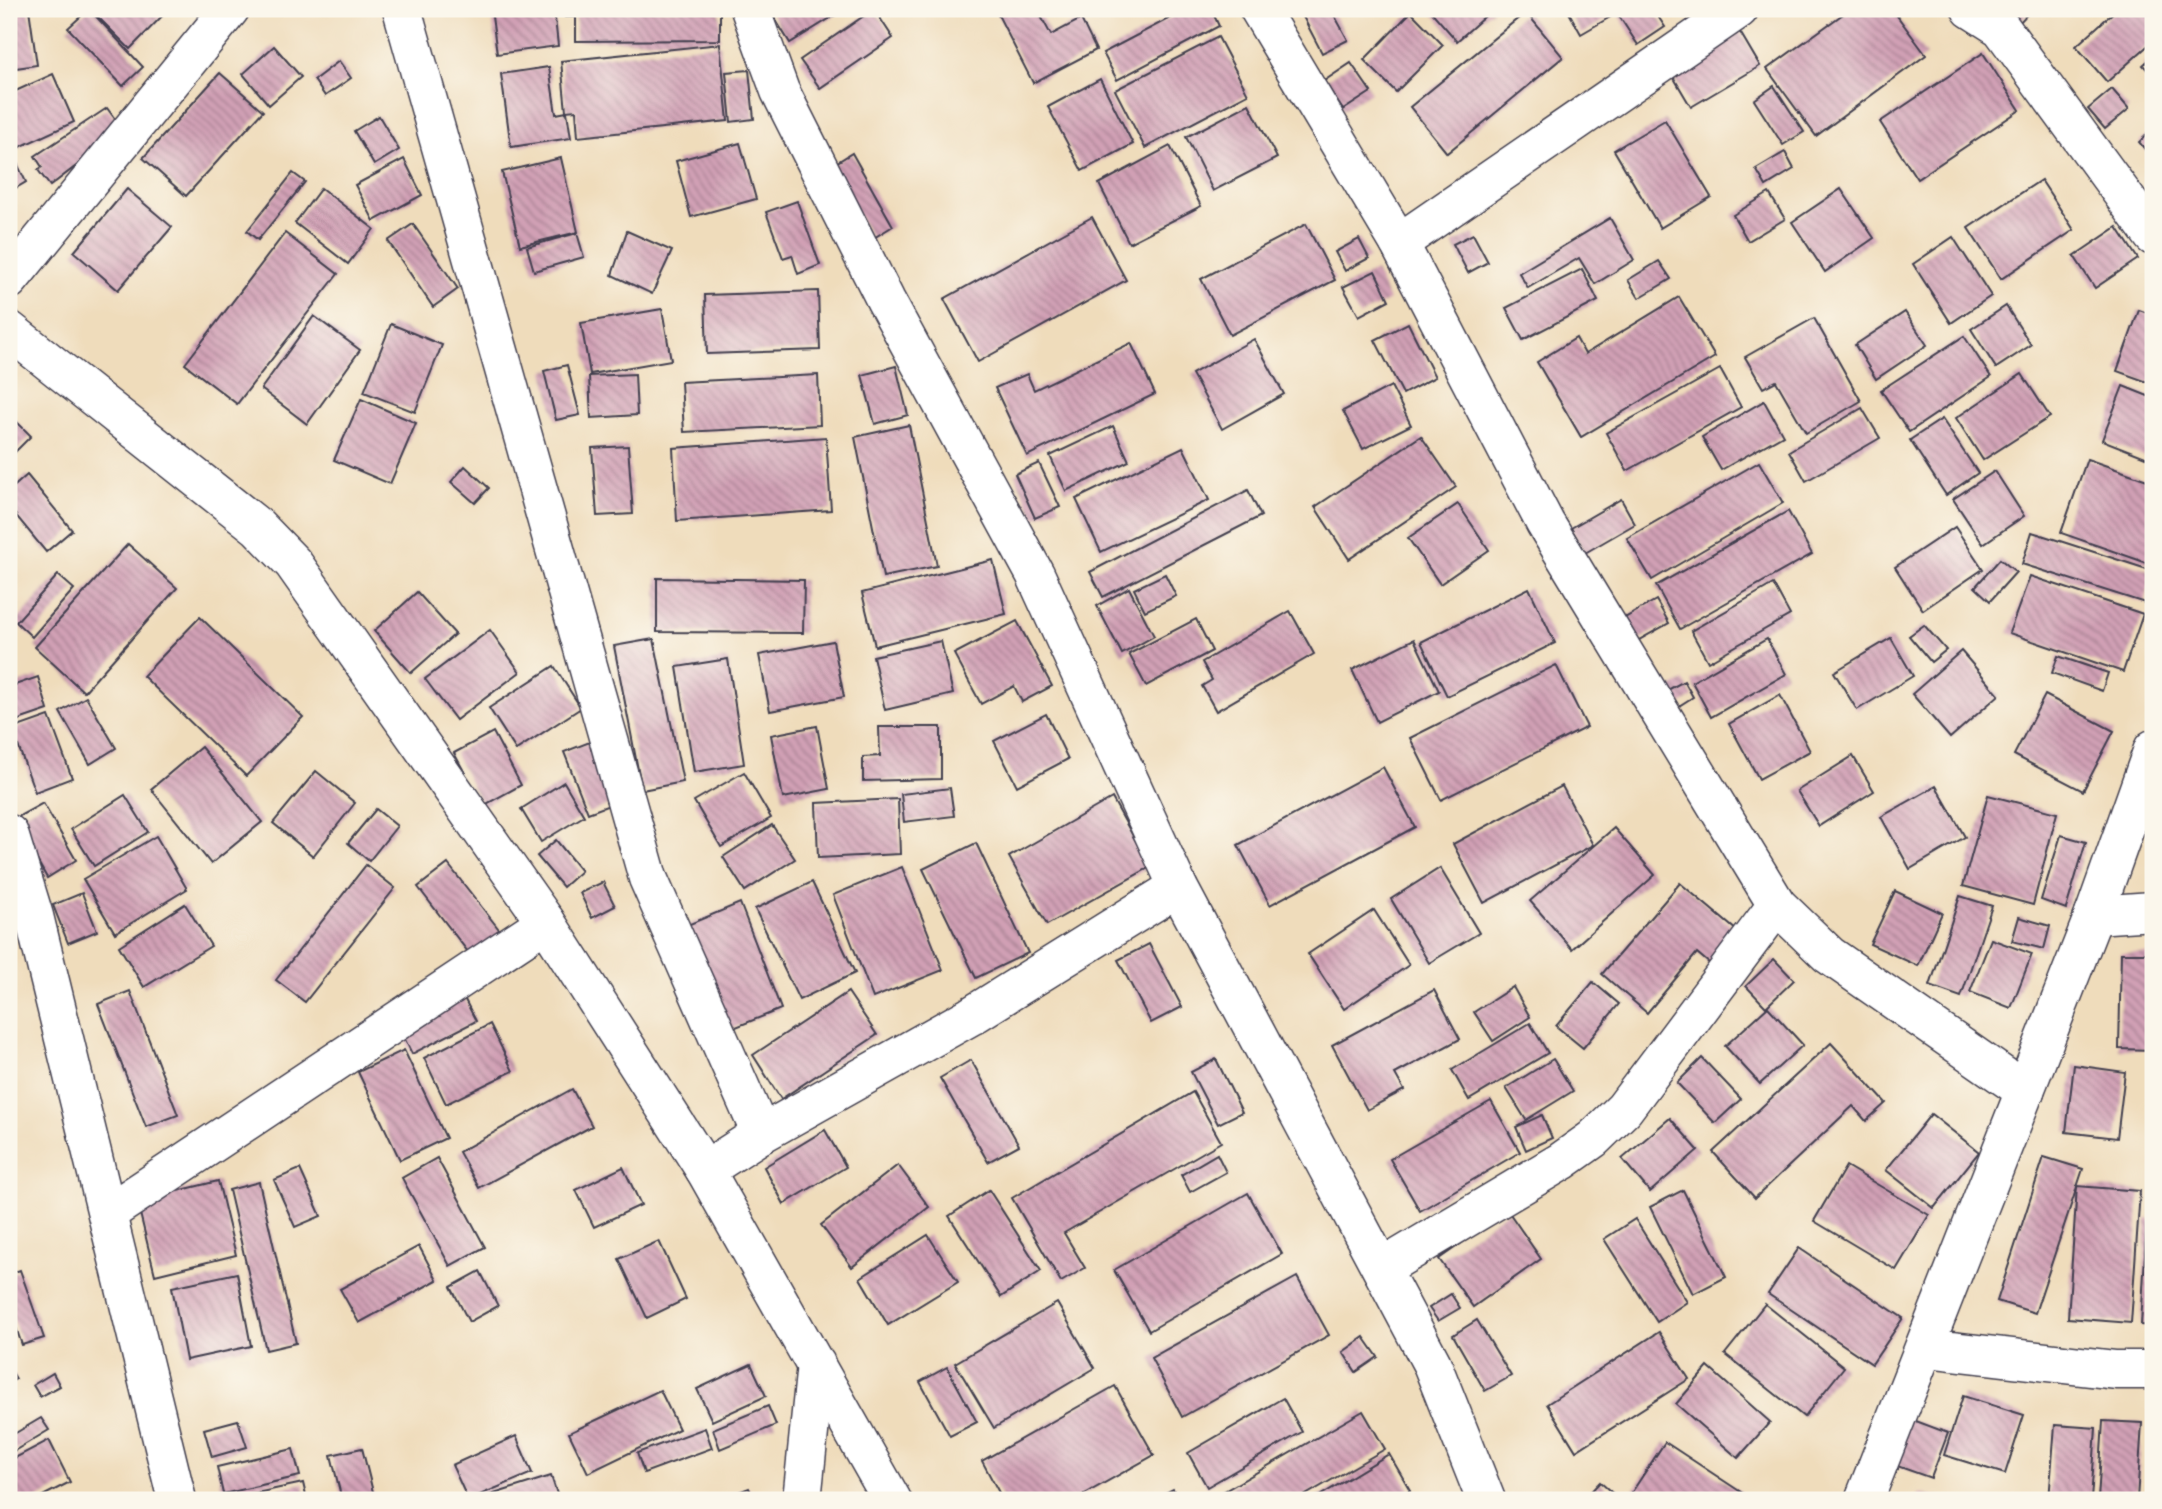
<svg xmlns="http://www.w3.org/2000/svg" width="2162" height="1509" viewBox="0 0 2162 1509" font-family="Dekko,sans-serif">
	<defs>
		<pattern id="building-back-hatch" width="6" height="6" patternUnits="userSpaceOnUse" patternTransform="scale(1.75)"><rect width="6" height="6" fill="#d1a0b5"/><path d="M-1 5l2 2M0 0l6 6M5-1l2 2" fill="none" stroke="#a98294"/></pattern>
	</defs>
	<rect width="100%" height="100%" fill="#fbf7ec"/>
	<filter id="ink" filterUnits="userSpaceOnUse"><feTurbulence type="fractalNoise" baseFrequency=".0143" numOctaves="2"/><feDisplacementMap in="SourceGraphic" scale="14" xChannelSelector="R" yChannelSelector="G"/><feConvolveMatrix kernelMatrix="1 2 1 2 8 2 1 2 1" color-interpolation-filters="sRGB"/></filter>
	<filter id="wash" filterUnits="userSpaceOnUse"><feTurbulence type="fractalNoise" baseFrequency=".00686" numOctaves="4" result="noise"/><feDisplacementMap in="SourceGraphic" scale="28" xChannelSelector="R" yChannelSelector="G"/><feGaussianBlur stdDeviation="1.57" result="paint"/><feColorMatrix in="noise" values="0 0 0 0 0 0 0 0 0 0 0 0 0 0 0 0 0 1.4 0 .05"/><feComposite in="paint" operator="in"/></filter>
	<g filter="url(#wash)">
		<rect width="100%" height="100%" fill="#efdcbb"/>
		<g id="blocks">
			<!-- building -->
			<g fill="url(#building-back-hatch)">
				<path d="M9 9H29L37 65 9 69Z"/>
				<path d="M89 9 143 67 123 86 68 28Z"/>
				<path d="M90 9H169L130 49Z"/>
				<path d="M491 9H554L558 46 497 54Z"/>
				<path d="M565 9H720V40L576 41V17H565Z"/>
				<path d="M769 9H845L790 43Z"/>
				<path d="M874 9 893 38 820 88 800 60Z"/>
				<path d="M995 9H1037L1051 35 1081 19 1096 50 1033 83Z"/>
				<path d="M1187 9H1211L1219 26 1117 80 1103 53Z"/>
				<path d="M1299 9H1331L1348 40 1322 53Z"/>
				<path d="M1429 9H1493L1457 41Z"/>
				<path d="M1567 9H1608L1612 16 1581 34Z"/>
				<path d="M1617 9H1653L1665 27 1638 45 1615 10Z"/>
				<path d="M1850 9H1892L1926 55 1816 136 1767 69Z"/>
				<path d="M2004 9H2032L2020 22Z"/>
				<path d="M2117 9H2153V41L2107 82 2076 46Z"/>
				<path d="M1411 12 1443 45 1396 92 1364 60Z"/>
				<path d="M1526 12 1563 57 1447 153 1410 107Z"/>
				<path d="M1740 32 1760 66 1691 107 1671 73Z"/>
				<path d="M1218 37 1248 94 1145 148 1115 90Z"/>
				<path d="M720 44 728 121 578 137 576 110 566 111 561 61Z"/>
				<path d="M274 46 301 77 269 105 243 74Z"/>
				<path d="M1983 53 2020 110 1917 179 1880 122Z"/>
				<path d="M2153 56V76L2143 65Z"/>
				<path d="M339 61 351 78 325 96 314 80Z"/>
				<path d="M1351 63 1371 92 1343 110 1324 81Z"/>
				<path d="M549 67 556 114 567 112 571 138 511 147 501 74Z"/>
				<path d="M749 70 754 119 731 122 726 72Z"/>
				<path d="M220 73 263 111 186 196 143 158Z"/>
				<path d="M53 74 74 122 9 152V94Z"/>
				<path d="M1100 79 1133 144 1082 171 1048 107Z"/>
				<path d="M1774 86 1804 132 1783 145 1754 100Z"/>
				<path d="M2112 89 2129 109 2105 129 2088 109Z"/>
				<path d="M1249 104 1277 158 1213 191 1186 137Z"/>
				<path d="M107 108 123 130 50 186 38 170 42 167 35 156Z"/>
				<path d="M379 116 399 150 374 165 354 131Z"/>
				<path d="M1665 120 1711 197 1660 228 1614 150Z"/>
				<path d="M2153 129V159L2139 142Z"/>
				<path d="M740 143 756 199 691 217 676 161Z"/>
				<path d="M1170 146 1201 206 1129 243 1099 184Z"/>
				<path d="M1785 152 1794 169 1766 186 1756 169Z"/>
				<path d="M852 153 893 226 872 239 831 166Z"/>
				<path d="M561 158 578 232 520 246 502 172Z"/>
				<path d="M15 159 26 182 9 192V162Z"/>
				<path d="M404 159 422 195 374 221 355 185Z"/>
				<path d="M293 173 305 182 258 240 247 231Z"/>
				<path d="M2041 180 2074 230 2001 279 1968 228Z"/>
				<path d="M321 188 374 229 348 264 295 223Z"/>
				<path d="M127 189 172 227 118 290 74 252Z"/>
				<path d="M1841 189 1874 238 1825 272 1792 222Z"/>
				<path d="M1769 193 1785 219 1748 241 1733 215Z"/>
				<path d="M797 201 820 265 798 274 792 255 783 258 766 212Z"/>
				<path d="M1092 217 1126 280 978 362 944 299Z"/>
				<path d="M1610 218 1634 260 1595 284 1579 258 1528 288 1519 273Z"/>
				<path d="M413 224 458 289 433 307 388 241Z"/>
				<path d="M1306 224 1335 280 1230 335 1201 279Z"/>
				<path d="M2117 227 2138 259 2095 288 2074 256Z"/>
				<path d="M627 231 672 251 652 294 612 275Z"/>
				<path d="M285 233 338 274 237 404 185 364Z"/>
				<path d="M577 233 584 257 534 271 527 247Z"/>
				<path d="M1473 234 1488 262 1468 273 1453 244Z"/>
				<path d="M1953 237 1991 296 1951 323 1913 264Z"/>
				<path d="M1359 239 1369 258 1345 271 1335 252Z"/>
				<path d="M1659 261 1671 279 1639 298 1628 280Z"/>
				<path d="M1582 269 1598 301 1523 340 1506 308Z"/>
				<path d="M1375 271 1389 300 1359 316 1343 287Z"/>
				<path d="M818 291 820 350 707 354 705 295Z"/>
				<path d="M1679 297 1715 357 1581 437 1537 362 1576 338 1585 354Z"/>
				<path d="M2006 306 2031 345 1996 368 1971 329Z"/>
				<path d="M662 309 671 360 590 374 581 323Z"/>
				<path d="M2139 310 2153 315V384L2117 371Z"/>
				<path d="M1905 312 1927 345 1876 379 1855 345Z"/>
				<path d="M314 316 360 350 307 424 261 389Z"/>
				<path d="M1814 318 1861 401 1806 433 1776 381 1763 388 1745 357Z"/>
				<path d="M1408 323 1435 377 1403 394 1375 340Z"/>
				<path d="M391 324 442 345 415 412 364 392Z"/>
				<path d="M1964 336 1991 377 1909 432 1881 390Z"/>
				<path d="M1254 339 1284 394 1222 429 1192 374Z"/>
				<path d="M1131 343 1155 394 1027 456 995 388 1027 374 1034 390Z"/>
				<path d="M567 365 580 415 556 420 544 371Z"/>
				<path d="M896 366 908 415 875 424 862 375Z"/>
				<path d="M1720 369 1741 407 1627 471 1606 433Z"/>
				<path d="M635 374 637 415 591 418 589 376Z"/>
				<path d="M2022 374 2050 417 1983 460 1956 418Z"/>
				<path d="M818 375 820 425 684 432 681 382Z"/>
				<path d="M1391 386 1411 425 1363 449 1343 411Z"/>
				<path d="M2123 386 2153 398V460L2102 440Z"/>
				<path d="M361 399 416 423 390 484 334 460Z"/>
				<path d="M1764 401 1783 435 1721 470 1702 437Z"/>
				<path d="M1862 408 1880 438 1806 481 1789 451Z"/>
				<path d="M9 414 31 436 9 458Z"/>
				<path d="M1942 419 1978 473 1946 495 1910 440Z"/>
				<path d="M909 425 937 566 883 577 855 437Z"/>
				<path d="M1113 426 1129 461 1066 491 1050 456Z"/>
				<path d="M1421 436 1456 487 1349 559 1315 507Z"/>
				<path d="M826 437 831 510 677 521 673 448Z"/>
				<path d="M628 446 633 514 597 516 592 448Z"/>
				<path d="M1183 447 1209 500 1101 552 1076 499Z"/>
				<path d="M2087 459 2153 482V565L2061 533Z"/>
				<path d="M1759 462 1783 503 1652 580 1627 538Z"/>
				<path d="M1039 463 1060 507 1035 518 1015 474Z"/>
				<path d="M465 466 489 488 475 503 451 482Z"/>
				<path d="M1995 471 2024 516 1983 544 1953 499Z"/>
				<path d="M27 475 72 530 46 552 9 507V491Z"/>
				<path d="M1248 490 1261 516 1103 597 1090 572Z"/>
				<path d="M1621 499 1635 524 1585 553 1571 528Z"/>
				<path d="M1458 504 1489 550 1440 584 1408 538Z"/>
				<path d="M1788 511 1812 554 1680 629 1656 586Z"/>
				<path d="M1955 527 1983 569 1923 610 1895 567Z"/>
				<path d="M2032 532 2153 571 2145 603 2022 564Z"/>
				<path d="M128 544 177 588 84 692 35 647Z"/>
				<path d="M2000 559 2016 572 1990 601 1975 587Z"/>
				<path d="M993 560 1006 614 875 646 862 593Z"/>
				<path d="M1165 574 1176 596 1145 611 1134 589Z"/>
				<path d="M58 575 74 589 32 637 16 622Z"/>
				<path d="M2030 576 2143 614 2123 672 2009 633Z"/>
				<path d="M657 578 804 580 803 633 657 632Z"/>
				<path d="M1773 584 1790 615 1708 662 1691 631Z"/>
				<path d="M1129 588 1154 636 1122 654 1097 606Z"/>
				<path d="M1529 588 1555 643 1447 696 1421 642Z"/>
				<path d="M417 592 455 634 411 673 374 631Z"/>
				<path d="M1656 600 1669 623 1637 641 1625 618Z"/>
				<path d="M1290 611 1314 654 1216 711 1202 686 1212 680 1202 662Z"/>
				<path d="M200 617 303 717 246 776 143 676Z"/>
				<path d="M1196 619 1212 651 1146 686 1129 654Z"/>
				<path d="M1017 621 1052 686 1022 702 1014 686 981 704 954 654Z"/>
				<path d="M1924 625 1946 650 1931 662 1909 636Z"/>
				<path d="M490 630 520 672 456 720 425 679Z"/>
				<path d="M1891 638 1913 676 1857 710 1834 672Z"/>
				<path d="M654 639 683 782 642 790 614 646Z"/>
				<path d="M1414 639 1439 691 1377 722 1352 670Z"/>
				<path d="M1767 639 1786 674 1711 717 1692 682Z"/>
				<path d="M833 641 844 697 770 711 759 655Z"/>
				<path d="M941 641 953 694 885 710 873 656Z"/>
				<path d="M1961 651 1999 695 1950 738 1912 694Z"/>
				<path d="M2058 656 2108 673 2102 691 2052 673Z"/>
				<path d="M728 659 744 764 694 772 677 667Z"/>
				<path d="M1556 665 1587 727 1441 800 1410 738Z"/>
				<path d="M554 666 581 708 516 750 489 708Z"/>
				<path d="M38 677 48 710 13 722 9 709V687Z"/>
				<path d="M1684 681 1693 697 1674 709 1664 692Z"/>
				<path d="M1780 695 1810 751 1759 779 1729 724Z"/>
				<path d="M2045 695 2114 731 2083 791 2014 755Z"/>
				<path d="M86 697 116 748 90 764 60 712Z"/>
				<path d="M1046 714 1068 759 1017 786 994 741Z"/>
				<path d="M49 716 72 778 35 792 12 729Z"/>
				<path d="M817 726 829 789 783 798 771 735Z"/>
				<path d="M879 727H941V779L863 781V757L880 756Z"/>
				<path d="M493 732 521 785 483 806 454 753Z"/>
				<path d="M600 738 623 800 588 813 564 752Z"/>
				<path d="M201 747 262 822 211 864 151 789Z"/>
				<path d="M1853 756 1874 791 1819 826 1797 791Z"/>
				<path d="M1383 767 1415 827 1270 905 1238 845Z"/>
				<path d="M316 771 355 803 313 856 273 823Z"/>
				<path d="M744 772 771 818 721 847 694 801Z"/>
				<path d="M564 782 584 816 541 842 521 809Z"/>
				<path d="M1562 786 1593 845 1484 903 1453 844Z"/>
				<path d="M1936 786 1965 837 1910 869 1881 817Z"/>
				<path d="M950 788 954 816 904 822 901 794Z"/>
				<path d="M125 795 148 832 94 866 71 829Z"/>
				<path d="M1988 795 2057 813 2033 905 1963 886Z"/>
				<path d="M1112 798 1150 867 1047 925 1009 857Z"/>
				<path d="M898 799 900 854 818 858 816 803Z"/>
				<path d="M43 803 76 860 47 878 14 819Z"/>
				<path d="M376 809 397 826 369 861 348 843Z"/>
				<path d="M772 825 795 859 745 891 723 857Z"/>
				<path d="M1614 828 1655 875 1572 949 1530 901Z"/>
				<path d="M2061 835 2086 842 2066 909 2041 900Z"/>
				<path d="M156 836 187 889 115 933 83 879Z"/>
				<path d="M556 840 581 871 563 887 537 856Z"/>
				<path d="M976 843 1028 953 976 978 923 869Z"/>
				<path d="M448 864 505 937 475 961 418 887Z"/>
				<path d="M366 865 395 888 305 1002 276 980Z"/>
				<path d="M902 867 943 970 873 998 833 895Z"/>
				<path d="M1440 868 1479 933 1429 963 1391 899Z"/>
				<path d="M603 882 615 906 592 918 580 893Z"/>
				<path d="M812 882 855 973 799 1000 755 909Z"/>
				<path d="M1680 883 1737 931 1710 964 1697 953 1647 1013 1602 974Z"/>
				<path d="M1895 891 1942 913 1918 966 1870 944Z"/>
				<path d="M82 893 97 931 68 943 53 905Z"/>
				<path d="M1960 896 1992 906 1961 997 1930 986Z"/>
				<path d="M740 903 781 1009 726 1031 685 926Z"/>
				<path d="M185 904 211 946 144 987 119 946Z"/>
				<path d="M1374 910 1409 965 1344 1009 1308 954Z"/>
				<path d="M2019 917 2050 926 2044 949 2012 941Z"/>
				<path d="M1991 939 2032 954 2011 1008 1970 992Z"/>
				<path d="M1149 944 1182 1007 1151 1023 1118 960Z"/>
				<path d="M2121 953H2153V1050L2119 1049Z"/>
				<path d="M1774 959 1794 980 1766 1007 1746 986Z"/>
				<path d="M1593 982 1619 1004 1583 1048 1556 1026Z"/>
				<path d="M1513 987 1530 1017 1493 1041 1474 1012Z"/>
				<path d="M1434 990 1460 1039 1395 1074 1404 1090 1367 1110 1332 1045Z"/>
				<path d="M130 991 178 1115 146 1127 98 1004Z"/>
				<path d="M848 992 877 1035 781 1099 753 1055Z"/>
				<path d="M463 996 476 1021 412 1054 400 1029Z"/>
				<path d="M1768 1007 1803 1045 1760 1084 1725 1046Z"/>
				<path d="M1530 1023 1548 1053 1469 1100 1452 1070Z"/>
				<path d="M490 1024 513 1071 446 1104 424 1058Z"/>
				<path d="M1831 1043 1886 1103 1866 1121 1853 1106 1755 1198 1713 1152Z"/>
				<path d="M404 1050 446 1138 400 1160 358 1072Z"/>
				<path d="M1702 1058 1741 1099 1715 1123 1677 1083Z"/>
				<path d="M1216 1059 1242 1112 1218 1124 1191 1072Z"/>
				<path d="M1553 1059 1573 1091 1526 1120 1506 1088Z"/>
				<path d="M971 1060 1019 1145 988 1162 940 1078Z"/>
				<path d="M2074 1065 2125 1072 2117 1138 2066 1132Z"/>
				<path d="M572 1089 592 1126 479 1188 459 1152Z"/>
				<path d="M1193 1092 1221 1142 1064 1233 1085 1268 1061 1282 1012 1198Z"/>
				<path d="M1491 1101 1520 1152 1420 1211 1390 1159Z"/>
				<path d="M1931 1114 1979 1152 1934 1208 1886 1170Z"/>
				<path d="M1542 1115 1552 1138 1526 1150 1516 1127Z"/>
				<path d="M1670 1118 1698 1150 1650 1192 1622 1159Z"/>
				<path d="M825 1130 846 1167 784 1204 764 1167Z"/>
				<path d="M1217 1154 1226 1172 1190 1192 1181 1175Z"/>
				<path d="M2044 1157 2083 1169 2035 1313 1997 1301Z"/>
				<path d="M437 1158 485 1247 450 1266 402 1178Z"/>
				<path d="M898 1165 929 1207 852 1267 821 1225Z"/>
				<path d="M1846 1166 1929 1215 1896 1270 1814 1221Z"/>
				<path d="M623 1167 641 1205 594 1227 576 1190Z"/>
				<path d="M300 1169 321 1216 295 1227 274 1180Z"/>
				<path d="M218 1181 236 1255 155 1275 137 1201Z"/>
				<path d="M259 1182 296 1343 266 1350 229 1190Z"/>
				<path d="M2077 1186 2140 1191 2131 1323 2068 1318Z"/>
				<path d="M989 1190 1041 1271 1001 1297 949 1216Z"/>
				<path d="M1683 1190 1726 1277 1693 1294 1650 1207Z"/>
				<path d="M1248 1193 1282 1254 1149 1331 1114 1270Z"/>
				<path d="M1508 1211 1541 1259 1473 1307 1439 1259Z"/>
				<path d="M1635 1219 1687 1302 1657 1322 1604 1239Z"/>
				<path d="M2147 1219 2153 1220V1326L2141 1325Z"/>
				<path d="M928 1235 958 1282 888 1325 860 1278Z"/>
				<path d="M659 1241 686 1299 647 1318 619 1259Z"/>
				<path d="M419 1246 437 1280 359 1323 340 1289Z"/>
				<path d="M1799 1248 1903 1318 1872 1364 1768 1294Z"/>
				<path d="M20 1270 44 1338 22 1345 9 1307V1274Z"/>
				<path d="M480 1271 498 1306 469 1322 451 1287Z"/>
				<path d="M237 1273 251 1346 186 1360 172 1287Z"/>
				<path d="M1297 1277 1329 1335 1182 1417 1151 1358Z"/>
				<path d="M1451 1294 1460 1308 1438 1321 1429 1308Z"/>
				<path d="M1057 1303 1095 1368 994 1428 955 1363Z"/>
				<path d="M1765 1304 1844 1367 1804 1417 1725 1354Z"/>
				<path d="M1477 1320 1511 1376 1485 1391 1453 1335Z"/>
				<path d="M1659 1332 1689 1379 1576 1451 1547 1404Z"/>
				<path d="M1364 1337 1378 1357 1356 1372 1343 1352Z"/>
				<path d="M751 1364 766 1396 712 1421 697 1389Z"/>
				<path d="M9 1367 16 1379 9 1383Z"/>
				<path d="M947 1367 977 1422 950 1436 920 1382Z"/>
				<path d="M1708 1367 1770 1422 1738 1458 1676 1404Z"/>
				<path d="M53 1373 60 1386 40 1397 33 1385Z"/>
				<path d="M1115 1386 1154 1455 1074 1500H1003L982 1461Z"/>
				<path d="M660 1390 679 1429 588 1473 569 1433Z"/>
				<path d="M1963 1396 2024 1415 2005 1474 1944 1455Z"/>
				<path d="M1283 1398 1302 1432 1207 1487 1188 1453Z"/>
				<path d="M768 1406 776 1425 720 1449 713 1429Z"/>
				<path d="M1363 1411 1385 1449 1297 1500H1209Z"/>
				<path d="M1900 1415 1948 1433 1931 1478 1883 1461Z"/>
				<path d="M41 1418 49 1430 9 1454V1437Z"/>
				<path d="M238 1420 247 1447 212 1457 204 1429Z"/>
				<path d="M2103 1421 2142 1423 2137 1500H2098Z"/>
				<path d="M2055 1425 2096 1428 2091 1500H2049Z"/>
				<path d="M705 1428 712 1448 644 1473 637 1453Z"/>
				<path d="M516 1436 532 1473 468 1500 452 1465Z"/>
				<path d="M49 1440 70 1482 35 1500H9V1461Z"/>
				<path d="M1665 1442 1753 1500H1632L1628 1498Z"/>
				<path d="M362 1448 375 1500H342L331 1455Z"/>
				<path d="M293 1449 300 1476 223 1494 217 1467Z"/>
				<path d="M1389 1454 1410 1490 1392 1500H1313Z"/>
				<path d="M551 1476 559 1500H475Z"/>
				<path d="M1600 1482 1620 1500H1583Z"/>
				<path d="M303 1483 307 1500H229V1499Z"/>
				<path d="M749 1488 754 1500H718Z"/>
				<path d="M1173 1489 1179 1500H1152Z"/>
				<path d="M1919 1494 1944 1499V1500H1918Z"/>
			</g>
		</g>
	</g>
	<g filter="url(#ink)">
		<use href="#blocks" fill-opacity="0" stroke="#413e4e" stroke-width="2"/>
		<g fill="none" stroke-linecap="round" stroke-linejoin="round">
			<!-- minor casing -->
			<g stroke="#413e4e" stroke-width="41">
				<g id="minor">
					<path d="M402 9 648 878 761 1134"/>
					<path d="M750 9 780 91 886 301 1035 574 1178 887 1432 1364 1486 1500"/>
					<path d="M1259 9 1399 243 1545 523 1777 905 1829 955 2025 1091"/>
					<path d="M1971 9 2001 28 2153 236"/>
					<path d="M1399 243 1739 9"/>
					<path d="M9 280 230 9"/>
					<path d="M9 834 34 916 177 1500"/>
					<path d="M2094 915 2153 911"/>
					<path d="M705 1170 761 1134 971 1016 1178 887"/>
					<path d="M108 1213 546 922"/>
					<path d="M1382 1268 1562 1161 1593 1139 1624 1109 1777 905"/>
					<path d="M1926 1348 2116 1370H2153"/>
					<path d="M802 1500 816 1364"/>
					<path d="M1864 1500 2094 915 2153 749"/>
				</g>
			</g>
			<!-- secondary casing -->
			<g stroke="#413e4e" stroke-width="41">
				<path id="secondary" d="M9 330 258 527 293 563 546 922 705 1170 892 1500"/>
			</g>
			<!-- minor -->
			<use href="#minor" stroke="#fff" stroke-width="38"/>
			<!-- secondary -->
			<use href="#secondary" stroke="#fff" stroke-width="38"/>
		</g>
	</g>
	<!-- margin -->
	<rect width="2162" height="1509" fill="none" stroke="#fbf7ec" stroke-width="35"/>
</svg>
